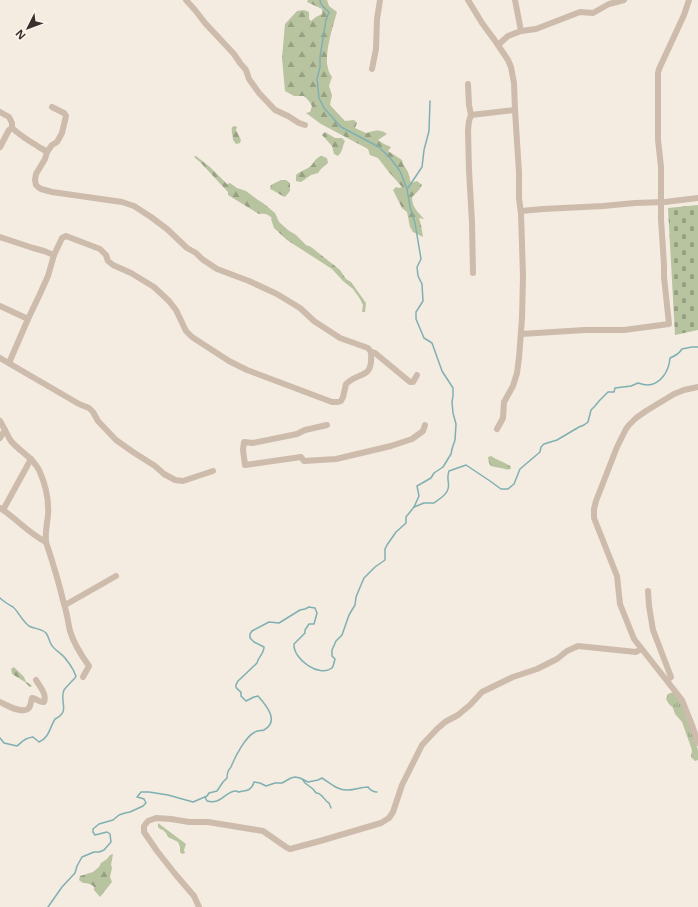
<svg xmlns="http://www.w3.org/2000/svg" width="698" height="907" viewBox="0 0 698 907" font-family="'Open Sans',sans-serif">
	<defs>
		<pattern id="grass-tufts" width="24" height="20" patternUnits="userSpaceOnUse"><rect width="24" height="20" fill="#b8c4a0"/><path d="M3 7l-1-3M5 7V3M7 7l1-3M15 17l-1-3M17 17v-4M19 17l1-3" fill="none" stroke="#97a083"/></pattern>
		<pattern id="forest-firs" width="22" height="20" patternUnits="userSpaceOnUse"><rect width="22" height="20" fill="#b8c4a0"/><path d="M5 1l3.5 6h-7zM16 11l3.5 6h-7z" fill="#97a083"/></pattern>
		<pattern id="cemetery-stones" width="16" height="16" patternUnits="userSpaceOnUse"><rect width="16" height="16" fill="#b8c4a0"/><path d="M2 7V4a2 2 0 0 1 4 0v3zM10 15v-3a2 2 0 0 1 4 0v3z" fill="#97a083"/></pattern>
	</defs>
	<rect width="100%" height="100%" fill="#f4ebe1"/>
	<!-- grass -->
	<g fill="url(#grass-tufts)">
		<path d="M673 692 679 698 695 739 698 751V760L695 761 691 757 692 750 686 733 682 722 675 714 673 708 669 704 666 699 668 694Z"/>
		<path d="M158 823 186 844 184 850 185 853 182 854 180 852V847L178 842 168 837 166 833 163 830 160 829 158 827Z"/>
	</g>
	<!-- forest -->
	<g fill="url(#forest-firs)">
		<path d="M308 0H327L329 6 337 12C333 26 324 54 328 68 328 71 330 74 332 77L329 86 332 95 330 105 345 121 354 120 357 123 355 128 366 133C374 131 379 128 387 134L378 140 384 144 391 147 388 151 402 160 403 164 408 172 411 183 417 181 422 185 419 190 412 197C412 207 417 211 424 219L419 218 421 225 423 237 413 232 410 227 407 212 402 208 393 190 396 187 399 188 402 187 388 171 378 158 370 155 368 149 321 124 306 113 310 112 312 106 309 101 304 96H294L285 91 282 58 285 24 297 11 304 10 309 12V19L311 21 316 17 322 14V9L307 2Z"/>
		<path d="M235 126 237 127 236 130 241 140 240 143 236 144 233 140C233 135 231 132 232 127Z"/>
		<path d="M325 132 335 138H342L345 141C342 147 343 151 338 156L334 154 332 146 322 135Z"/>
		<path d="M196 156 210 167 227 184 230 183 237 188 246 191 258 200 263 203 275 213 279 222 288 230 296 235 306 245 311 247 340 270 346 279 351 282 366 303 365 312H362L363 305 360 299 353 289 343 281 332 269 287 240 274 228 271 219 272 218C268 214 265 213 259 214L228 195V192L200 162 194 157Z"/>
		<path d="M321 156 327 158 328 163 321 169 318 173 311 175 301 182 296 181V175C300 171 306 170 311 166 314 162 316 158 321 156Z"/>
		<path d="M281 180H286L290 183V191L285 197C280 195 275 191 270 189L271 185Z"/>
		<path d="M491 456C497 460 504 462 510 466L511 469C507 470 505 469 501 468 492 466 489 468 488 457Z"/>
		<path d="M14 667 24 677 26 682 30 684 32 686 30 687 25 682 12 674 11 669Z"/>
		<path d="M113 854 111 865 112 868 110 877 112 882 100 897 94 890V887C92 884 87 883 83 883L79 880 80 876 93 872 99 867 101 863 107 859 110 855Z"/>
	</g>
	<!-- cemetery -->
	<path fill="url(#cemetery-stones)" d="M698 205V330L675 335 668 208Z"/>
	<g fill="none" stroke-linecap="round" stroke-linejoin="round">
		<!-- stream -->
		<g stroke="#7fb0b2" stroke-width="1.5">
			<path d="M408 188 422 167 424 150 429 131 430 101"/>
			<path d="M414 507 424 503H434C438 500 447 495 448 489 450 483 446 479 449 471L466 465 490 481 501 489H508L514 484 520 469 540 452 541 447 544 444 557 440 579 427 584 425 588 422 591 410 595 406 599 401 608 392H614L615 388 631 386 638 383C641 384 645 385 648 385 661 384 669 371 670 358 675 356 679 354 682 349L692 347H698"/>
			<path d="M0 598C4 602 8 604 13 607 18 611 22 621 29 626 34 629 41 628 46 633 49 637 49 641 51 644 54 650 61 653 65 658 67 661 70 664 72 668 74 670 74 673 76 676L75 678C71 682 67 686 64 690 59 703 71 711 55 719 50 727 49 738 39 742L33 737C25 738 23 741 17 746L4 743 0 738"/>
			<path d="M303 780 305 783 313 789 316 793C323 793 324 801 329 803L331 808"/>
			<path d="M205 797 207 801C222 805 225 791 236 791 237 791 238 792 239 792 241 791 246 791 248 790 252 788 253 786 254 782L260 783 266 786 275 783H282L291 778 295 777 300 778 308 782 318 780 322 778C330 783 338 791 348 790 355 790 361 787 368 787 371 791 373 792 377 792"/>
			<path d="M48 907 62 887 75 873 77 866 82 857 94 852H99L104 850 111 842 110 834 107 832 95 835 93 832V829L99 824 113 820 119 815 125 813 130 812 143 806 146 803 144 799 141 798 137 797 141 792H149L168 795 193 802 207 796 209 793 217 791 223 782 227 778C227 776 227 774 228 772 228 770 230 769 231 767 235 757 245 737 255 732 258 730 262 731 264 730 280 721 266 705 258 696L254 697 246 701 241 696V692C236 688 234 687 238 681L257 663C258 657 264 654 264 647L254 642 250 638V634L252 631 269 622 279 623 300 610 305 609 309 607 315 608 317 613 314 624H309L305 630V633L294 644C293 659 319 678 332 668 334 665 334 662 335 659L332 656V650L336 641 342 635 349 615 355 605 356 597 361 585 364 578 375 567 385 560V549L387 545 396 532 406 523V517L414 507 419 496 417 486 431 478 434 473 443 467 451 454 452 449 455 440 456 424 453 413 452 402 453 396V388L442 371 432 343 424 338 416 319V312L423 301 422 284 418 276 417 267 421 259 415 223 410 207 407 189 400 171 391 159 379 147 341 127 324 108 319 98 317 79 320 67V57L326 20 329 12C325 9 320 5 320 0"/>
		</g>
		<!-- minor -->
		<g stroke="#cdbbac" stroke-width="6">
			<path d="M186 0 195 10 205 23 234 54 240 63 246 70 249 79 259 93 275 110 288 116 299 123 305 125"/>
			<path d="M468 0 482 23 496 42 508 60 511 67 514 83 515 110 519 173V198L521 214 523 276 522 318 519 358 517 373 513 386 504 402 503 418 497 429"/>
			<path d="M515 0 521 31"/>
			<path d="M498 45 508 36 521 31 536 29 580 12 593 13 609 4 624 0"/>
			<path d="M372 69 376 49 377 19 380 0"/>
			<path d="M468 84 469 105 471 115 469 121 468 130 469 170 472 223 473 273"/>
			<path d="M0 112 9 117 12 123V128C19 134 27 140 36 145 39 148 44 149 47 152"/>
			<path d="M471 115 515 110"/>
			<path d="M0 147 9 130 12 128"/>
			<path d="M521 211 543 209 603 206 635 203 665 202 698 198"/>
			<path d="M0 237 33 248 44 251 54 255 62 238 66 236 100 249 106 255 108 261 113 265 131 273 154 287 169 301 176 310 186 331 192 337 229 361 247 370 332 402H338L341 401 343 397 346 384C360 370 373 381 371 352L368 348 340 338 314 321 300 308 277 294 249 281 217 269 202 259 196 253 187 248 167 229 151 217 134 206 122 202 52 192 41 189 38 187 36 185 35 180 36 174 45 159 47 152 52 145 57 142 62 133 66 116 64 113 52 107"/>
			<path d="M0 306 28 319"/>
			<path d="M521 334 585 330H624L669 324 664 277V265L661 219V167L658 140V73L659 69 684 15 689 0"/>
			<path d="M371 352 375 353 410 382H413L417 375"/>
			<path d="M0 358 79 404 89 408 93 412 98 421 116 440 133 452 155 466 164 474 175 480 183 481 213 471"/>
			<path d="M9 363 28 319 39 296 48 276 54 255"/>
			<path d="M698 387 684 390 674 394 646 411 636 418 629 425 626 429 617 447 596 501 594 509V518L617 576 620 604 634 639 682 700 692 725 698 743"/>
			<path d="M0 421 5 430 0 438"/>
			<path d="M327 425 305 430 297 434 253 443 244 442 243 450 245 465 301 457 304 461 336 459 391 446 412 439 423 431 425 425"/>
			<path d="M5 430C7 434 9 438 11 441 20 452 33 457 39 470 45 483 49 500 48 515 47 524 45 533 46 542"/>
			<path d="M0 508C16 518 29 534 46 542 53 563 59 583 64 604 67 613 68 622 70 631 74 644 81 655 89 666L83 677"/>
			<path d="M3 510 31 459"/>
			<path d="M648 591 649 606 653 630 671 677 667 680"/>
			<path d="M65 605 95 588 116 576"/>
			<path d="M0 702C7 705 22 715 29 708 31 705 31 701 32 698 36 698 40 703 44 702 47 694 40 687 36 680"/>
			<path d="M199 907 194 896 176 875 157 851 144 832V826L148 821 156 818 171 819 189 822H208L263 831 286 847 290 849 320 841 381 823 389 818 393 812 402 785 422 745 437 729 445 722 458 715 470 705 482 692 513 677 537 669 557 659 567 651 578 646 636 652 641 649"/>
		</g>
	</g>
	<!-- north arrow -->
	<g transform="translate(28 28) rotate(228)" stroke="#fbf5ee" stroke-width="3" paint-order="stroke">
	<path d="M0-3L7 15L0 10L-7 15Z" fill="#3b302b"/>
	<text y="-6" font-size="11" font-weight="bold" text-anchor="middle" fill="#3b302b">N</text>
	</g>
</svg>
